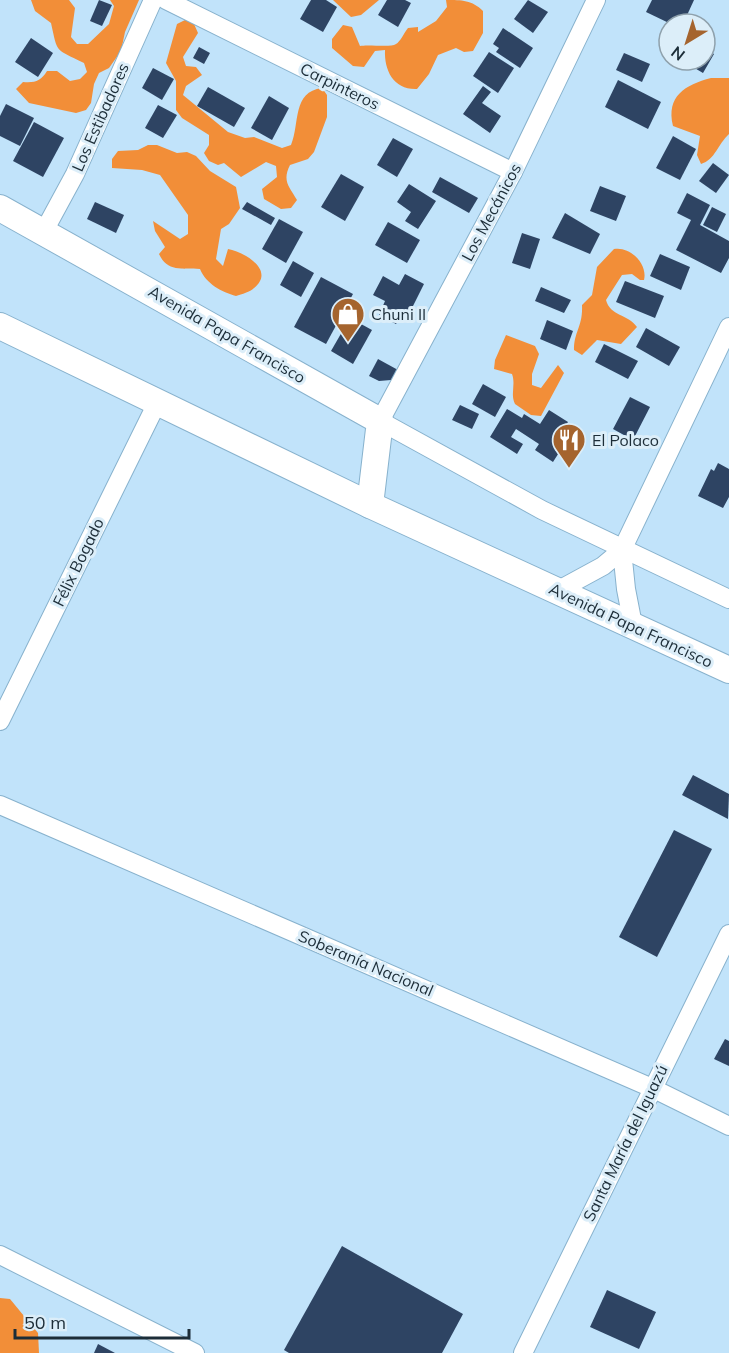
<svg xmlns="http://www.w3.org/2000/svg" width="729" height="1353" viewBox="0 0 729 1353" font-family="Mulish,sans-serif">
	<rect width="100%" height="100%" fill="#c1e3fa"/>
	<!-- forest -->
	<g fill="#f28e38">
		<path d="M31 0H69L75 8 71 37 77 44H88L109 24 114 6 110 0H139L125 32 121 51 109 68 99 73 94 84 91 103 86 110 76 113 29 103 16 89 23 82C35 83 41 81 47 71H57L70 81 80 79 87 72 84 63C54 48 58 54 51 23L35 11Z"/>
		<path d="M333 0H379L361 15 351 17Z"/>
		<path d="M446 0C462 0 472 0 483 11V33L473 51 464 52 456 48 438 55 429 74 417 89C394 90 384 71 385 50L375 51 364 67 353 66 332 48V39L343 25 352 27 360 46C369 44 390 48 396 44 400 42 404 33 408 28L418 27V32L436 21 447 7Z"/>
		<path d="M187 19 194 24 198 33 183 57 186 66 196 67 202 75 186 86 183 95 228 132 245 138 254 137 282 148 291 145C300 123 292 92 322 88L327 95V117L314 152 308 159 290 165C282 181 289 186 297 200L291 208 281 209 264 199 262 189 277 177 276 166 266 162 241 177 224 163 218 165 209 161 204 153 209 145V135L182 118 176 110V81L166 63 177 24Z"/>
		<path d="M711 78H729V134C718 144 715 160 701 164L697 155 700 136 673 126C666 96 685 85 711 78Z"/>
		<path d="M148 145H157L177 153 187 152 196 156 210 171 236 187 240 208 229 224 221 229 216 259 223 266 228 249C244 252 276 270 254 288 250 292 242 294 236 296 222 292 206 284 200 269 182 268 167 272 159 254L165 247 155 231 153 221 180 239 188 234V215L160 175 142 170 112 168V159L118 151 138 150Z"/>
		<path d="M614 249C630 246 648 264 644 280H640L632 274 622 275 606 300C610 316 628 314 637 327L621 344 597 340 582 355 574 350C574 331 583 327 582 305L592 295 597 267Z"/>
		<path d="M506 335 535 346 539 354 532 374V385L541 388 558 365 564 373 541 416 531 415 515 404C510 394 516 385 512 374L494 369 495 360Z"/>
		<path d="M0 1298 10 1299 38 1333 39 1353H0Z"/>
	</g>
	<!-- building -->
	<g fill="#2e4463">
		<path d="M99 0 112 5 102 26 90 21Z"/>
		<path d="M311 0H326L337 7 323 32 300 19Z"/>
		<path d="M387 0H405L411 3 398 27 378 15Z"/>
		<path d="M528 0 548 12 533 33 514 19Z"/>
		<path d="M652 0H694L683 24H671L646 12Z"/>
		<path d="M503 28 533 48 520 68 496 52 499 48 493 44Z"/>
		<path d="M31 38 53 53 38 77 15 62Z"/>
		<path d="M199 47 210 53 204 64 193 58Z"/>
		<path d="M705 49 714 54 703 73 681 60H705Z"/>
		<path d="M489 52 514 68 498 93 473 76Z"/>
		<path d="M624 53 650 64 642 82 616 70Z"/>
		<path d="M153 68 174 79 162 100 142 88Z"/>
		<path d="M618 80 661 102 648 129 605 107Z"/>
		<path d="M483 86 491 92 482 103 501 116 490 133 463 114Z"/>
		<path d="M208 87 245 108 234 127 197 106Z"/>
		<path d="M269 96 289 108 272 140 251 128Z"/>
		<path d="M6 104 34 118 20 146 0 136V116Z"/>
		<path d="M158 105 177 115 163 138 145 128Z"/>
		<path d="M34 122 64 138 43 177 13 161Z"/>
		<path d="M673 136 696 149 680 180 656 168Z"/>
		<path d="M393 138 413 149 397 177 377 165Z"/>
		<path d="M713 163 729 175 716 193 699 181Z"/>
		<path d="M341 174 364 187 345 221 321 207Z"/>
		<path d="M440 177 478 198 469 213 432 192Z"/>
		<path d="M409 184 436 201 418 229 405 221 411 212 397 202Z"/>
		<path d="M600 186 626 196 616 221 590 211Z"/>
		<path d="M687 193 710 205 700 225 729 241V258L721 273 676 250 691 220 677 213Z"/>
		<path d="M95 202 124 215 116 233 87 219Z"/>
		<path d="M247 202 275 218 271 225 242 209Z"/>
		<path d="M712 207 726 214 717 232 703 225Z"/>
		<path d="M565 213 600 234 590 254 552 238Z"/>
		<path d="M279 219 303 232 286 263 262 249Z"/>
		<path d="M388 222 420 240 407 263 375 245Z"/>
		<path d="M522 233 540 239 530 269 512 263Z"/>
		<path d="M660 254 690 267 681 290 650 276Z"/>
		<path d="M293 261 314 273 301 297 280 285Z"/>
		<path d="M405 274 424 284 408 316 402 313 396 324 379 315 385 301 373 295 383 276 399 285Z"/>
		<path d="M321 277 353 294 326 344 294 327Z"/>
		<path d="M625 281 664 296 655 318 616 302Z"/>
		<path d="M541 287 571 300 564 313 535 301Z"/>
		<path d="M350 318 372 330 353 364 331 351Z"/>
		<path d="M547 320 573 331 566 350 540 339Z"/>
		<path d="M646 328 680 347 669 366 636 347Z"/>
		<path d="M604 344 638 361 628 379 595 362Z"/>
		<path d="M378 359 398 370 391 380 379 381 369 376Z"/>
		<path d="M483 384 506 397 495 417 472 404Z"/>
		<path d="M630 397 650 407 633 440 613 429Z"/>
		<path d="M460 405 479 414 472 429 452 420Z"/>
		<path d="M507 409 522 418 524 414 540 424 549 410 568 422 561 432 569 437 553 462 535 450 539 444 516 429 511 437 523 444 517 454 490 437Z"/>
		<path d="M718 463 729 469V497L723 508 698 496 711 469 714 471Z"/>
		<path d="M693 775 729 794 728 819 682 795Z"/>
		<path d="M674 830 712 849 657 957 619 937Z"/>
		<path d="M725 1039 729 1041V1066L714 1059Z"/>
		<path d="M342 1246 463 1314 442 1353H289L284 1350Z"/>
		<path d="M607 1290 656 1312 639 1349 590 1327Z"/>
		<path d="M98 1344 115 1353H94Z"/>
	</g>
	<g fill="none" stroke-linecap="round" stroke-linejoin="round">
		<!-- minor casing -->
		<g stroke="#88b2cd" stroke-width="20">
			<g id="minor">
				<path d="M166 0 513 172"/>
				<path d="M596 0 513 172 380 421 542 510 729 599"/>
				<path d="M43 233 75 174 153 0"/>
				<path d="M622 550 729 327"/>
				<path d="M557 591 603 566 622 550 626 589 633 625"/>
				<path d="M0 721 157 403"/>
				<path d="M0 805 652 1088 729 1126"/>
				<path d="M0 1255 195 1353"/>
				<path d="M523 1353 729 934"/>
			</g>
		</g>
		<!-- secondary casing -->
		<g stroke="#88b2cd" stroke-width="28">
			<g id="secondary">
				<path d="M0 208 380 421 370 505"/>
				<path d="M0 326 370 505 729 670"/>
			</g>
		</g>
		<!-- minor -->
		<use href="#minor" stroke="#fff" stroke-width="18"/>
		<!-- secondary -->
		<use href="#secondary" stroke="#fff" stroke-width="26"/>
	</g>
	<!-- icons -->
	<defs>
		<g id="shop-pin" transform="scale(1.725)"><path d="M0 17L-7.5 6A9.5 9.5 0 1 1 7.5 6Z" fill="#a5642e" stroke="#dceef9"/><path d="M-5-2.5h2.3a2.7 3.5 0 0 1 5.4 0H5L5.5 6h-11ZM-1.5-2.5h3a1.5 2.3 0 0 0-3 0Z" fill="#fff"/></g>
		<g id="restaurant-pin" transform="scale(1.725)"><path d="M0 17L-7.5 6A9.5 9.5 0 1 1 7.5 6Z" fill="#a5642e" stroke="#dceef9"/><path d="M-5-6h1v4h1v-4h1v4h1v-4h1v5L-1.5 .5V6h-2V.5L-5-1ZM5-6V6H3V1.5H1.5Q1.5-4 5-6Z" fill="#fff"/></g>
	</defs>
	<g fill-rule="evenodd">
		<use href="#shop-pin" x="348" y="314"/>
		<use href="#restaurant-pin" x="569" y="440"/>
	</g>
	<g text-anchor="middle" stroke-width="6" stroke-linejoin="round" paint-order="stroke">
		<!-- street labels -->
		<g font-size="16" fill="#1c2d38" stroke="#dceef9">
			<text transform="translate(340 86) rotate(26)" y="6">Carpinteros</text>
			<text transform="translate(100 117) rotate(-66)" y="6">Los Estibadores</text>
			<text transform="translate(491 212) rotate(-62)" y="6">Los Mecánicos</text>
			<text transform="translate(227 334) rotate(30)" y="6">Avenida Papa Francisco</text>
			<text transform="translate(78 562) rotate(-64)" y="6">Félix Bogado</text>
			<text transform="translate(631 625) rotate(25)" y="6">Avenida Papa Francisco</text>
			<text transform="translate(366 963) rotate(23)" y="6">Soberanía Nacional</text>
			<text transform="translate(625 1143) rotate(-64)" y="6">Santa María del Iguazú</text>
		</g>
		<!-- poi labels -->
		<g font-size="16" fill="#1c2d38" stroke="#dceef9" text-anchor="start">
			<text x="371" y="320">Chuni II</text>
			<text x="592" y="446">El Polaco</text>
		</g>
	</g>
	<!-- north arrow -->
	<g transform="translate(687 42) rotate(218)"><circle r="28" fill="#dceef9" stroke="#8fa1ac" stroke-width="1.5"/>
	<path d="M0-4.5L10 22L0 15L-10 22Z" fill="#a5642e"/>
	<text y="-9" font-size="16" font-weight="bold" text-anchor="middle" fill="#1c2d38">N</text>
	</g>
	<!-- scale -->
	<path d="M15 1329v9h174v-9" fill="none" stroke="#1c2d38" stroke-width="3"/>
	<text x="24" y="1329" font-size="18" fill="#1c2d38" stroke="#dceef9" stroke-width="4.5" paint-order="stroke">50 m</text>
</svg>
